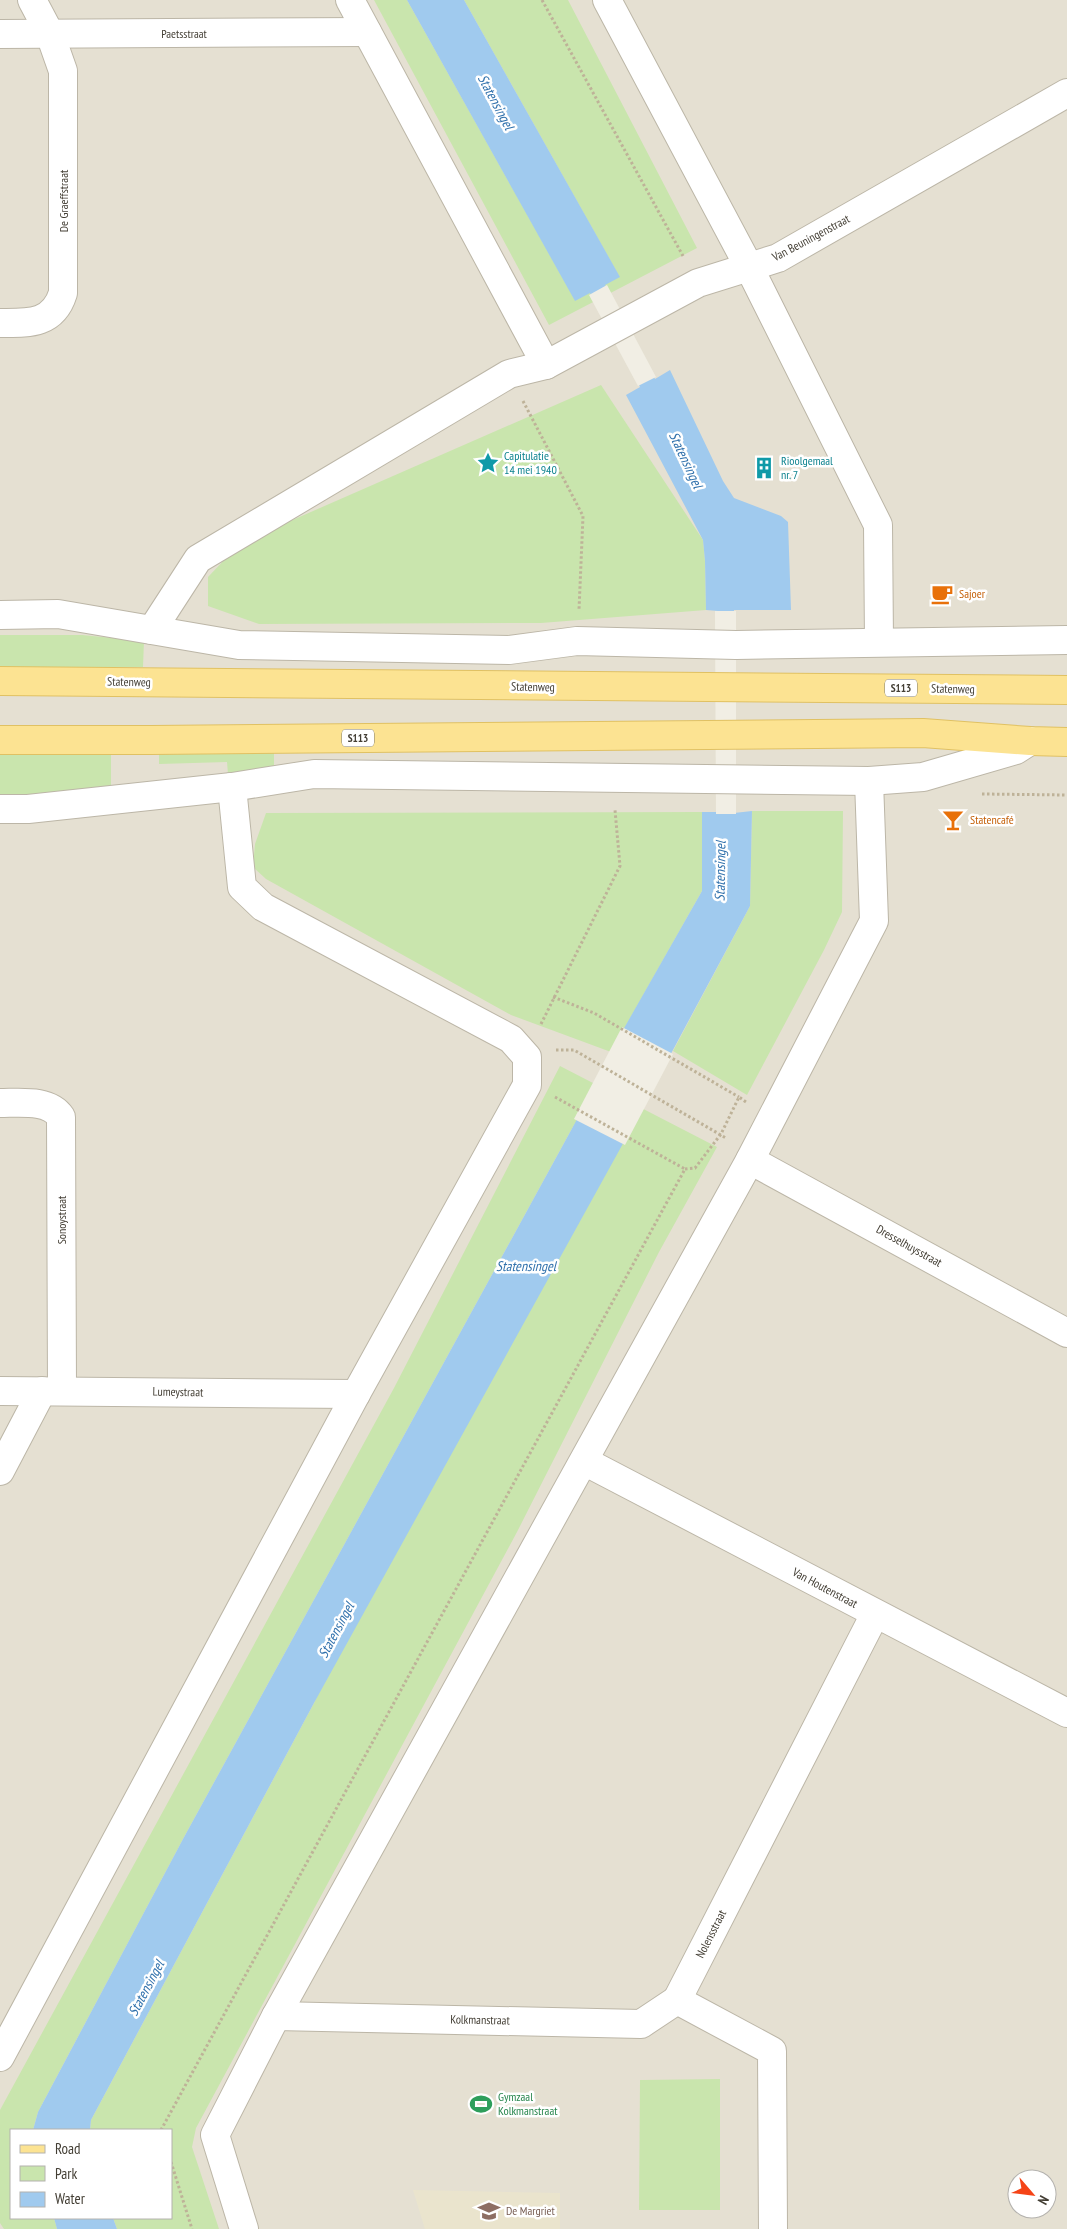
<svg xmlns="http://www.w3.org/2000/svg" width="1067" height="2229" viewBox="0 0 1067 2229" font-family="'PT Sans Narrow',sans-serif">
	<rect width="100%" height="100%" fill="#f1eee4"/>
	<!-- residential -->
	<path fill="#e5e0d2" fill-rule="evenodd" d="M0 0H1067V2229H0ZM11 2130H171V2218H11ZM1017 2179H1047V2209H1017Z"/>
	<!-- education -->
	<path fill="#eae4cd" d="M413 2190 560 2193V2229H425Z"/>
	<!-- green -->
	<g fill="#c9e5ad">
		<path d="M374 0H407L575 300 619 276 464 0H568L697 248 549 325Z"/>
		<path d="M601 385 703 540 705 561 706 610 541 623 259 624 208 606V577L229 555 256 536Z"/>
		<path d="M0 635H82L144 641 143 667H0Z"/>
		<path d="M0 747H111V795L0 798Z"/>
		<path d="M159 748H274V766L228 774 227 762 159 764Z"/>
		<path d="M752 811H843L842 912 824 950 747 1095 673 1051 750 906Z"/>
		<path d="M702 812V891L611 1052 511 1015 266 879 253 867 255 844 266 813Z"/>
		<path d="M560 1066 717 1147 659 1252 517 1532 196 2128 192 2147 219 2229H117L113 2218H171V2130H90L91 2120 314 1703 575 1123 183 1839 38 2112 33 2130H11V2218H54L57 2229H4L0 2223V2110L394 1388Z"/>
		<path d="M720 2079V2210H639L640 2080Z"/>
	</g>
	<!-- water -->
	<g fill="#a0caee">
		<path d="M407 0H464L620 277 605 285 655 379 670 370 723 481 734 498 781 516 788 522 791 610H734V813L752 811 750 906 620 1149 314 1703 91 2120 90 2130H33L38 2112 183 1839 575 1123 623 1030 702 891V812H717L718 611 706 610 705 561 703 540 626 395 640 387 590 293 575 301Z"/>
		<path d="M54 2218H113L117 2229H57Z"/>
	</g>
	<!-- pier -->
	<g fill="#f1eee4">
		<path d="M607 285 656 377 638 386 589 295Z"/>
		<path d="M715 611H736V814H716Z"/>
		<path d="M622 1027 673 1054 625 1145 574 1119Z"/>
	</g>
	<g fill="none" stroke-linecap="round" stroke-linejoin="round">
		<!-- minor casing -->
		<g stroke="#bcb6a7" stroke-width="30">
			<g id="minor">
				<path d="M350 0 546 365"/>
				<path d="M607 0 749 267 878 525 879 642"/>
				<path d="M0 34 367 32"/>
				<path d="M0 323C28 323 53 325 63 293V71L50 34 32 0"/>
				<path d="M0 615 58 614 239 645 509 650 577 641 736 645 1067 640"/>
				<path d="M152 630 198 559 509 374 546 365 698 283 778 258 1067 93"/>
				<path d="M0 809H28L232 787 314 774 869 781 923 777 1016 750 1030 741"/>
				<path d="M0 1103C20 1103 49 1099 61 1117L62 1390"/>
				<path d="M750 1160 1067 1333"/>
				<path d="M0 1391 356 1394"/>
				<path d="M584 1461 1067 1713"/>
				<path d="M0 1471 42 1391"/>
				<path d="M677 2000 875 1614"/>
				<path d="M677 2000 772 2051 773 2229"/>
				<path d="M276 2016 641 2024 677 2000"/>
				<path d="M0 2057 356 1394 527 1085V1057L511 1039 263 907 242 887 232 787"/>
				<path d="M244 2229 215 2135 276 2016 750 1160 874 921 869 781"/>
			</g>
		</g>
		<!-- primary casing -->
		<g stroke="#e0c163" stroke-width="30">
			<g id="primary">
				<path d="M0 681 1067 690"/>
				<path d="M0 740H151L923 733 1030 741 1067 742"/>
			</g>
		</g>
		<!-- path -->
		<g stroke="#beb298" stroke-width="3" stroke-dasharray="2.5 2.5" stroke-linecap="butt">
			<path d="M542 0 683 256"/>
			<path d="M523 401 583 516 579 610"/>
			<path d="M982 794 1067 795"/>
			<path d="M553 997 594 1013 739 1097"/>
			<path d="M541 1024 620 866 615 810"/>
			<path d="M556 1050H574L726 1138"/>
			<path d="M555 1097 685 1169"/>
			<path d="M685 1169 695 1168 721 1134 739 1097 746 1102"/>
			<path d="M161 2130 685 1169"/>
			<path d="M171 2162 192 2229"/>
		</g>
		<!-- minor -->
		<use href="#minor" stroke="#fff" stroke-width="28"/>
		<!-- primary -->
		<use href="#primary" stroke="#fce392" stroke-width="28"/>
	</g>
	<!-- icons -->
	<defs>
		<g id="sight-bare" transform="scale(1.725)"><path d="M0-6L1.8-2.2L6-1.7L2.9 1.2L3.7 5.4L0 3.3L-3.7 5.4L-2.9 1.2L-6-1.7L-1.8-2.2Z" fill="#0f9aa8" stroke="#fff" stroke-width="2.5" paint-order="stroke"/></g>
		<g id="building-bare" transform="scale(1.725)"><path d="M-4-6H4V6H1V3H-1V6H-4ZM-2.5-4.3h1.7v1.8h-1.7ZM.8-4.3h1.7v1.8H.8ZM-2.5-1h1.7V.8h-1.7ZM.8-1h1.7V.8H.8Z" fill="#0f9aa8" stroke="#fff" stroke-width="2.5" paint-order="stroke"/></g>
		<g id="cafe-bare" transform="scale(1.725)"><path d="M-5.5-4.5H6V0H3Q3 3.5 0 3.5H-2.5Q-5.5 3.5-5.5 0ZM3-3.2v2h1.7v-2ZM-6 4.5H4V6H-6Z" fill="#e8710a" stroke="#fff" stroke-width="2.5" paint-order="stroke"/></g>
		<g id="bar-bare" transform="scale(1.725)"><path d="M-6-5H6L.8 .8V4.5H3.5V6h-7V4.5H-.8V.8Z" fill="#e8710a" stroke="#fff" stroke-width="2.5" paint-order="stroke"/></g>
		<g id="stadium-bare" transform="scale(1.725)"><path d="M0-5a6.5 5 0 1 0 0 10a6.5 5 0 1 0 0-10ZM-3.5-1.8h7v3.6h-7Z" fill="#2e9e5b" stroke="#fff" stroke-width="2.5" paint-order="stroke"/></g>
		<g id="school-bare" transform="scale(1.725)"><path d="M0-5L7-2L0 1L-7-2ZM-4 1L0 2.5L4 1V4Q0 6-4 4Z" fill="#8d6e63" stroke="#fff" stroke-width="2.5" paint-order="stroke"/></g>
	</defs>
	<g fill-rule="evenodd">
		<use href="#sight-bare" x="488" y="463"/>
		<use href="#building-bare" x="764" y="468"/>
		<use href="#cafe-bare" x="942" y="594"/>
		<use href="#bar-bare" x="953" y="820"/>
		<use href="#stadium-bare" x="481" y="2104"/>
		<use href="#school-bare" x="489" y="2211"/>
	</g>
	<g text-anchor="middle" stroke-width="5" stroke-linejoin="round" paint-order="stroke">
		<!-- shield labels -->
		<g fill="#fff" stroke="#7b7871" stroke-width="1">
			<rect x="885" y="679.5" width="32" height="17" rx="4"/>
			<rect x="342" y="729.5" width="32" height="17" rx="4"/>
		</g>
		<g font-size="11" font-weight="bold" fill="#433e34">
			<text x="901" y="692">S113</text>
			<text x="358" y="742">S113</text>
		</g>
		<!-- street labels -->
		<g font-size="12" fill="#433e34" stroke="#fff">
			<text x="184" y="38">Paetsstraat</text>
			<text transform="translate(64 201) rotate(-90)" y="4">De Graeffstraat</text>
			<text transform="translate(811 238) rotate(-28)" y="4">Van Beuningenstraat</text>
			<text transform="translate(129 682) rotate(1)" y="4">Statenweg</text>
			<text transform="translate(533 687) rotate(1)" y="4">Statenweg</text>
			<text transform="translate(953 689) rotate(1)" y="4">Statenweg</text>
			<text transform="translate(62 1220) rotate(-90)" y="4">Sonoystraat</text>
			<text transform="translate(909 1246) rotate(29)" y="4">Dresselhuysstraat</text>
			<text transform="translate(178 1392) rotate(1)" y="4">Lumeystraat</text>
			<text transform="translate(825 1588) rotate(28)" y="4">Van Houtenstraat</text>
			<text transform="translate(711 1934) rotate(-63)" y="4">Nolensstraat</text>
			<text transform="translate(480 2020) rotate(1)" y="4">Kolkmanstraat</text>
		</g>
		<!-- culture labels -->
		<g font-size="12" fill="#0d838f" stroke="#fff" text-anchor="start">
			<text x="504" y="460">Capitulatie<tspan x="504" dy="14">14 mei 1940</tspan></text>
			<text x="781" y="465">Rioolgemaal<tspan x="781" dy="14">nr. 7</tspan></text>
		</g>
		<!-- food labels -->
		<g font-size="12" fill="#c56008" stroke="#fff" text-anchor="start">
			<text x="959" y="598">Sajoer</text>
			<text x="970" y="824">Statencafé</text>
		</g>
		<!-- leisure labels -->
		<g font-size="12" fill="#27864d" stroke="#fff" text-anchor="start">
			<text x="498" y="2101">Gymzaal<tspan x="498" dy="14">Kolkmanstraat</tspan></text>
		</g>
		<!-- education labels -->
		<g font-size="12" fill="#785e54" stroke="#fff" text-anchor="start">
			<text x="506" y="2215">De Margriet</text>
		</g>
		<!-- water labels -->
		<g font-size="14" font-style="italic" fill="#3071ac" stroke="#fff">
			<text transform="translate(496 102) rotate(62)" y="5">Statensingel</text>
			<text transform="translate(686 460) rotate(65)" y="5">Statensingel</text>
			<text transform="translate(720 871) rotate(-89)" y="5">Statensingel</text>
			<text x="526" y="1271">Statensingel</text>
			<text transform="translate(336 1630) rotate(-62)" y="5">Statensingel</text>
			<text transform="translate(146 1988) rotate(-62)" y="5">Statensingel</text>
		</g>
	</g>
	<!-- legend -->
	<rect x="10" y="2129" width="162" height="90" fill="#ffffff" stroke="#b4b2ae"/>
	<rect x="20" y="2145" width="25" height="8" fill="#fce392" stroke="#b4b2ae"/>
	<text x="55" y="2154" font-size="15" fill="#433e34">Road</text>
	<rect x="20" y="2166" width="25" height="15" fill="#c9e5ad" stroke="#b4b2ae"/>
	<text x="55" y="2179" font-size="15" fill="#433e34">Park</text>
	<rect x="20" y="2192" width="25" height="15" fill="#a0caee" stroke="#b4b2ae"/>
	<text x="55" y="2204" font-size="15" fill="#433e34">Water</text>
	<!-- north arrow -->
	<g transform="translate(1032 2194) rotate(118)"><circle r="24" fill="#ffffff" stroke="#b4b2ae"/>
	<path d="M0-4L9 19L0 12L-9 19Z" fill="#f54417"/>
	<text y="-8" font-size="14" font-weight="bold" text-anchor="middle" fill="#433e34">N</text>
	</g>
</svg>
